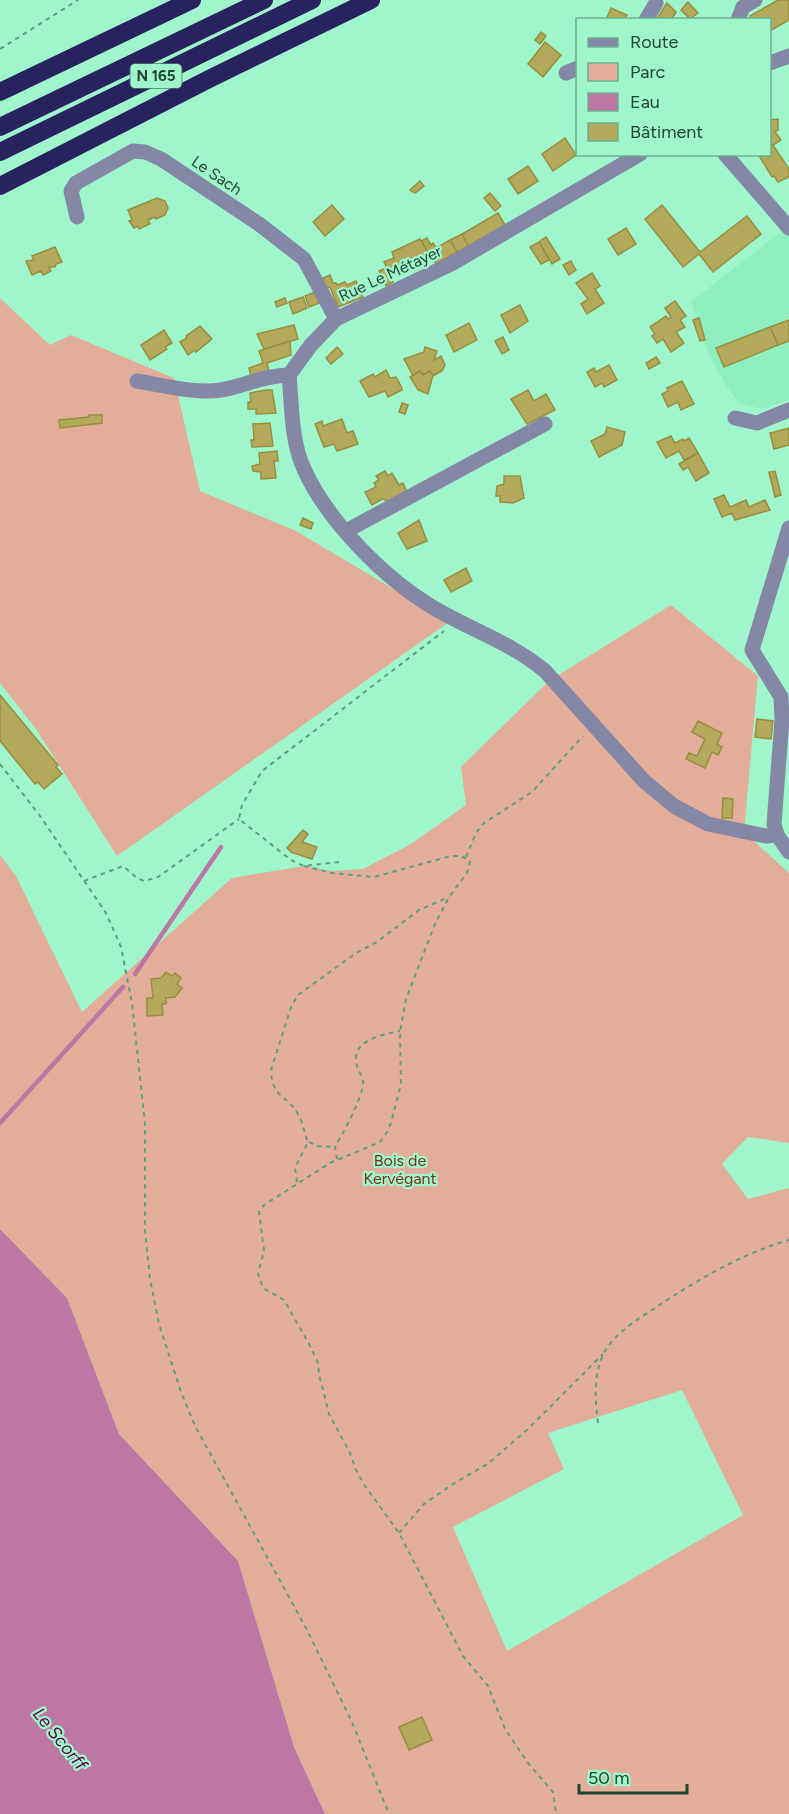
<svg xmlns="http://www.w3.org/2000/svg" width="789" height="1814" viewBox="0 0 789 1814" font-family="Figtree,sans-serif">
	<rect width="100%" height="100%" fill="#a0f6cc"/>
	<!-- built -->
	<path fill="#8eeec0" d="M787 227 789 229V400L761 409 739 403 728 388 714 365 701 335 691 302Z"/>
	<!-- green -->
	<g fill="#e2ad99" fill-rule="evenodd">
		<path d="M0 298 50 345 71 335 174 378 200 491 296 531 449 622 117 856 36 729 0 683Z"/>
		<path d="M671 605 758 676 744 832 789 873V1143L748 1137 722 1164 748 1199 789 1188V1814H325L294 1747 238 1561 119 1434 67 1298 0 1229V855L16 876 82 1012 232 878 304 866 332 871 363 869 411 844 466 805 461 767 549 681ZM682 1390 743 1515 507 1651 453 1527 564 1469 548 1433Z"/>
	</g>
	<!-- water -->
	<path fill="#bd77a3" d="M0 1229 67 1298 119 1434 238 1561 294 1747 325 1814H0Z"/>
	<g fill="none" stroke-linecap="round" stroke-linejoin="round">
		<!-- stream -->
		<g stroke="#bd77a3" stroke-width="4.5">
			<path d="M135 974 221 847"/>
			<path d="M0 1123 123 987"/>
		</g>
	</g>
	<!-- building -->
	<g fill="#b3a95a" stroke="#988e3f" stroke-width="1.5">
		<path d="M778 0H789V20L770 31V20H752L750 16Z"/>
		<path d="M688 2 698 13 690 19 681 10Z"/>
		<path d="M667 3 676 12 671 20H656Z"/>
		<path d="M611 8 627 15 624 20H606Z"/>
		<path d="M541 32 546 36 540 44 535 40Z"/>
		<path d="M545 42 561 55 543 77 528 64Z"/>
		<path d="M778 119V130L775 132 781 140 770 147V120Z"/>
		<path d="M565 138 576 155 553 171 542 154Z"/>
		<path d="M773 145 789 169V177L778 182 774 176 772 177 758 154H770V147Z"/>
		<path d="M528 166 538 181 518 194 508 179Z"/>
		<path d="M420 181 424 186 415 193 413 191 412 192 410 190Z"/>
		<path d="M490 193 501 206 495 211 484 198Z"/>
		<path d="M157 198 165 201 168 208 165 215 156 219 155 217 148 220 150 224 139 229 138 226 134 228 129 221 132 220 128 210Z"/>
		<path d="M332 205 344 219 325 236 313 222Z"/>
		<path d="M662 205 700 252 747 216 761 234 713 272 699 254 683 267 645 219Z"/>
		<path d="M498 213 505 225 468 246 462 234Z"/>
		<path d="M626 228 636 244 618 255 608 239Z"/>
		<path d="M462 234 468 246 457 252 450 240Z"/>
		<path d="M546 237 560 259 552 264 539 242Z"/>
		<path d="M427 238 431 245 433 243 436 248 428 252 421 241Z"/>
		<path d="M420 239 429 255 389 273 384 262 394 258 392 252Z"/>
		<path d="M450 240 457 252 436 264 429 252Z"/>
		<path d="M539 242 549 260 541 264 530 247Z"/>
		<path d="M55 247 62 262 56 264 55 267H49L51 271 43 275 41 271 32 275 26 261 34 260 32 256Z"/>
		<path d="M571 261 576 270 569 275 563 265Z"/>
		<path d="M386 268 393 282 386 286 379 271Z"/>
		<path d="M592 273 600 286 595 289 604 303 587 314 581 304 588 299 576 283Z"/>
		<path d="M330 275 333 283H336L337 285 345 282 347 285 356 281 363 297 338 307 330 287 325 289 321 279Z"/>
		<path d="M315 292 319 303 309 307 305 296Z"/>
		<path d="M303 297 307 308 293 314 289 302Z"/>
		<path d="M285 298 287 303 277 307 275 302Z"/>
		<path d="M675 301 686 316 680 320 685 327 676 332 684 343 671 352 663 339 657 343 652 336 655 334 650 327 666 316 668 319 671 317 665 308Z"/>
		<path d="M520 305 528 321 510 333 501 315Z"/>
		<path d="M699 318 705 340 700 341 693 320Z"/>
		<path d="M789 320V341L778 345 770 327Z"/>
		<path d="M469 323 477 340 454 352 446 335Z"/>
		<path d="M294 325 298 339 264 349 257 334Z"/>
		<path d="M200 326 212 339 196 352 195 350 188 355 180 342 187 338 186 336Z"/>
		<path d="M770 327 778 345 724 367 716 348Z"/>
		<path d="M164 330 172 343 165 347 167 349 150 360 141 345Z"/>
		<path d="M503 337 509 350 502 354 495 341Z"/>
		<path d="M290 341 291 355 267 363 269 371 251 376 249 368 263 363 259 351Z"/>
		<path d="M337 347 343 354 331 364 326 358Z"/>
		<path d="M425 347 437 351 434 360 441 356 445 365 442 371 433 376 430 371 423 375 420 371 413 376 404 359 424 352Z"/>
		<path d="M656 357 660 363 649 369 646 363Z"/>
		<path d="M609 365 617 380 604 387 602 383 595 387 587 372 594 368 596 372Z"/>
		<path d="M386 370 390 378 396 377 402 388V390L388 397 385 391 369 397 360 381 373 374 375 377Z"/>
		<path d="M420 371 423 375 430 371 433 375 428 394 418 390 410 377Z"/>
		<path d="M682 381 694 404 681 410 678 402 668 407 662 394 668 391 667 388Z"/>
		<path d="M266 390H272L276 413 256 414V409H248V402H251L250 393Z"/>
		<path d="M528 390 534 401 546 394 555 410 527 424 511 399Z"/>
		<path d="M402 403 408 405 405 414 399 412Z"/>
		<path d="M89 415H102V423L60 428 59 420 89 417Z"/>
		<path d="M342 419 347 433 353 431 358 444 337 451 334 444 324 447 315 424 322 421 323 426Z"/>
		<path d="M270 423 273 446 252 447 251 440H254L253 424Z"/>
		<path d="M607 427 625 432 622 445 599 457 591 441 605 434Z"/>
		<path d="M789 428V445L774 449 770 433Z"/>
		<path d="M671 436 675 443 683 439 684 441 689 438 698 453 684 460 679 451 666 458 657 442Z"/>
		<path d="M277 451 278 461H274L276 478 261 479V472L253 471 252 466 260 464 259 453Z"/>
		<path d="M698 453 709 473 696 481 688 467 683 470 679 464Z"/>
		<path d="M385 471 388 476 392 473 399 485 403 483 407 492 388 501 382 499 372 505 365 492 376 487 374 483 379 480 376 476Z"/>
		<path d="M775 471 781 495 775 497 769 472Z"/>
		<path d="M504 476H520L524 498 513 503 500 502V496H496L497 486 504 484Z"/>
		<path d="M724 495 730 507 746 500 749 507 765 500 770 510 735 520 732 513 722 517 714 499Z"/>
		<path d="M303 518 313 523 311 529 300 525Z"/>
		<path d="M419 520 427 541 407 549 398 533Z"/>
		<path d="M466 568 472 581 451 592 444 580Z"/>
		<path d="M0 695 58 765 56 767 62 774 44 789 38 782 35 784 0 741Z"/>
		<path d="M757 719 773 721 771 739 755 737Z"/>
		<path d="M698 721 722 733 717 744 722 747 718 755 712 752 705 768 686 759 689 753 697 756 705 739 692 732Z"/>
		<path d="M723 798 733 799 732 818H722Z"/>
		<path d="M303 830 308 834 302 842 317 847 312 859 291 852 287 848Z"/>
		<path d="M166 972 172 976 175 973 181 978 177 984 182 988 175 997 166 998V1004H162L163 1015 147 1016V998H153L151 979 161 978Z"/>
		<path d="M422 1717 432 1740 409 1750 399 1727Z"/>
	</g>
	<g fill="none" stroke-linecap="round" stroke-linejoin="round">
		<!-- path -->
		<g stroke="#609d80" stroke-width="2" stroke-dasharray="4.5 4.5" stroke-linecap="butt">
			<path d="M0 49 78 0"/>
			<path d="M0 764 40 816 106 913 121 947 132 1003 145 1124V1231L150 1279 159 1324 181 1392 195 1426 306 1628 352 1722 389 1814"/>
			<path d="M466 857 476 833 484 823 532 792 583 736"/>
			<path d="M339 862 304 866 291 860 239 819 242 805 262 771 444 631"/>
			<path d="M304 866 332 873 374 877 451 856H461L470 861 467 873 449 897 435 924 406 999 400 1031 401 1084 391 1123 387 1132 380 1142 330 1163 264 1205 259 1212 264 1251 258 1274 263 1288 284 1300 309 1344 318 1363 319 1374 329 1414 350 1453 356 1470 365 1486 399 1533 463 1656 488 1686 505 1729 528 1763 553 1792 555 1808 558 1814"/>
			<path d="M84 881 123 866 137 878 144 881 158 877 239 819"/>
			<path d="M309 1142 318 1146 335 1147"/>
			<path d="M337 1159 335 1147C342 1135 365 1094 363 1081 362 1074 356 1069 356 1059 355 1039 386 1034 400 1031"/>
			<path d="M297 1182 295 1168 308 1142C304 1133 303 1122 298 1114 287 1094 272 1099 271 1070L291 1007 298 995 356 953 377 942 419 910 449 897"/>
			<path d="M598 1423C595 1398 593 1374 605 1351 616 1332 640 1318 658 1306 699 1279 741 1254 789 1240"/>
			<path d="M399 1533 424 1504 453 1484 489 1463 529 1428 603 1354"/>
		</g>
		<!-- minor -->
		<g stroke="#8587a6" stroke-width="15">
			<path d="M646 20 656 3"/>
			<path d="M738 20 743 7 755 0"/>
			<path d="M770 63 789 56"/>
			<path d="M566 73 578 68"/>
			<path d="M640 154 453 263 336 319 311 345 289 375C292 406 291 441 304 469 328 522 385 579 434 608 471 630 512 643 545 671L644 781 674 806 708 824 766 836 777 835 789 852"/>
			<path d="M725 154 789 228"/>
			<path d="M77 217 71 191 76 183 133 151 145 152 161 159 259 224 304 259 336 319"/>
			<path d="M137 381C162 385 196 394 221 390 244 386 265 375 289 375"/>
			<path d="M735 418 757 423 789 410"/>
			<path d="M346 531 545 424"/>
			<path d="M777 835 774 824 782 720 781 697 752 650 789 528"/>
		</g>
		<!-- highway -->
		<g stroke="#28235e" stroke-width="18">
			<path d="M0 92 192 0"/>
			<path d="M0 127 264 0"/>
			<path d="M0 152 312 0"/>
			<path d="M0 186 209 79 371 0"/>
		</g>
	</g>
	<g text-anchor="middle" stroke-width="4.5" stroke-linejoin="round" paint-order="stroke">
		<!-- shield labels -->
		<rect fill="#a0f6cc" stroke="#477a62" stroke-width="1.5" x="130.5" y="64" width="51" height="24" rx="4.5"/>
		<g font-size="15" font-weight="bold" fill="#214534">
			<text x="156" y="81">N 165</text>
		</g>
		<!-- street labels -->
		<g font-size="16" fill="#214534" stroke="#a0f6cc">
			<text transform="translate(217 175) rotate(34)" y="6">Le Sach</text>
			<text transform="translate(390 273) rotate(-25)" y="6">Rue Le Métayer</text>
		</g>
		<!-- park labels -->
		<g font-size="16" fill="#793313" stroke="#a0f6cc">
			<text x="400" y="1166">Bois de<tspan x="400" dy="18">Kervégant</tspan></text>
		</g>
		<!-- water labels -->
		<g font-size="18" font-style="italic" fill="#5c0345" stroke="#a0f6cc">
			<text transform="translate(60 1739) rotate(51)" y="6">Le Scorff</text>
		</g>
	</g>
	<!-- legend -->
	<rect x="576" y="18" width="195" height="138" fill="#a0f6cc" stroke="#6daf8f" stroke-width="1.5"/>
	<rect x="588" y="38" width="30" height="9" fill="#8587a6" stroke="#6daf8f" stroke-width="1.5"/>
	<text x="630" y="48" font-size="18" fill="#214534">Route</text>
	<rect x="588" y="63" width="30" height="18" fill="#e2ad99" stroke="#6daf8f" stroke-width="1.5"/>
	<text x="630" y="78" font-size="18" fill="#214534">Parc</text>
	<rect x="588" y="93" width="30" height="18" fill="#bd77a3" stroke="#6daf8f" stroke-width="1.5"/>
	<text x="630" y="108" font-size="18" fill="#214534">Eau</text>
	<rect x="588" y="123" width="30" height="18" fill="#b3a95a" stroke="#6daf8f" stroke-width="1.5"/>
	<text x="630" y="138" font-size="18" fill="#214534">Bâtiment</text>
	<!-- scale -->
	<path d="M579 1784v9h108v-9" fill="none" stroke="#214534" stroke-width="3"/>
	<text x="588" y="1784" font-size="18" fill="#214534" stroke="#a0f6cc" stroke-width="4.5" paint-order="stroke">50 m</text>
</svg>
